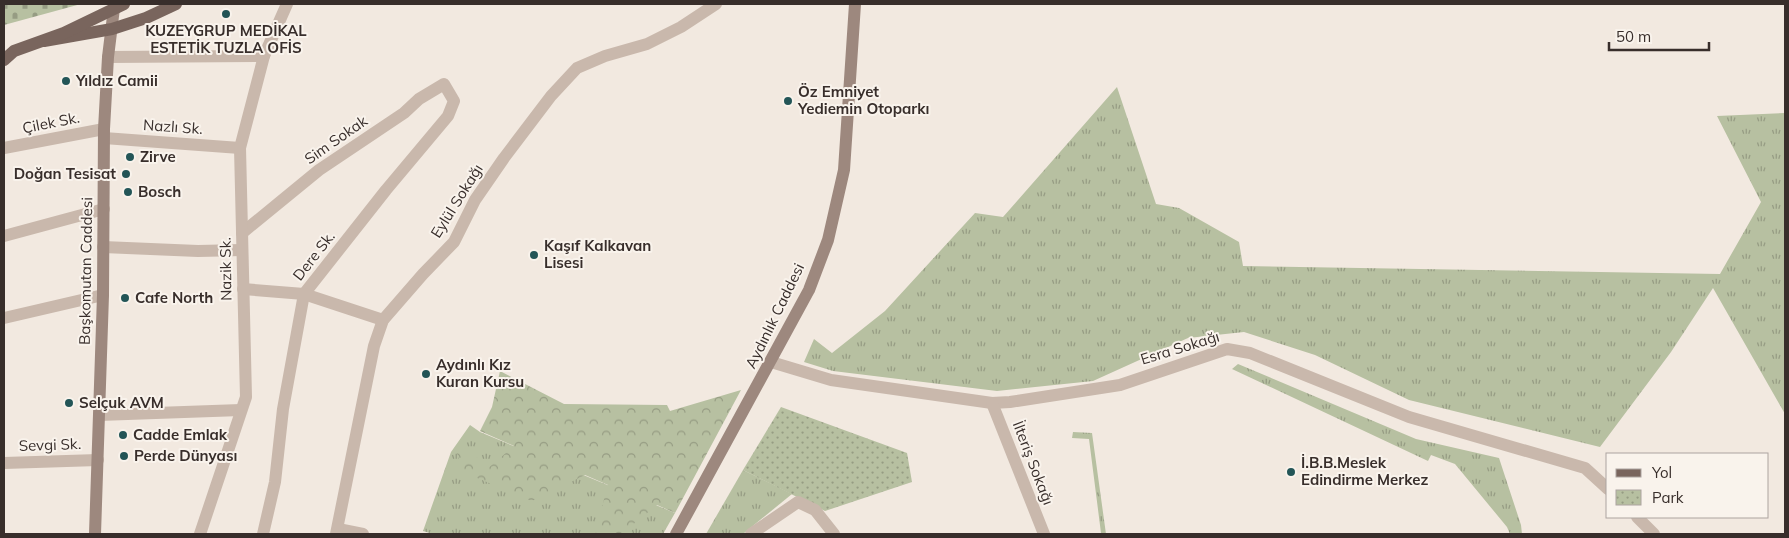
<svg xmlns="http://www.w3.org/2000/svg" width="1789" height="538" viewBox="0 0 1789 538" font-family="Mulish,sans-serif">
	<defs>
		<pattern id="grass-tufts" width="24" height="20" patternUnits="userSpaceOnUse" patternTransform="scale(1.25)"><rect width="24" height="20" fill="#b7c0a1"/><path d="M3 7l-1-3M5 7V3M7 7l1-3M15 17l-1-3M17 17v-4M19 17l1-3" fill="none" stroke="#969c83"/></pattern>
		<pattern id="forest-crowns" width="20" height="18" patternUnits="userSpaceOnUse" patternTransform="scale(1.25)"><rect width="20" height="18" fill="#b7c0a1"/><path d="M2 6a3 3 0 1 1 6 0M12 15a3 3 0 1 1 6 0" fill="none" stroke="#969c83"/></pattern>
		<pattern id="cemetery-stones" width="16" height="16" patternUnits="userSpaceOnUse" patternTransform="scale(1.25)"><rect width="16" height="16" fill="#b7c0a1"/><path d="M2 7V4a2 2 0 0 1 4 0v3zM10 15v-3a2 2 0 0 1 4 0v3z" fill="#969c83"/></pattern>
		<pattern id="park-dots" width="8" height="8" patternUnits="userSpaceOnUse" patternTransform="scale(1.25)"><rect width="8" height="8" fill="#b7c0a1"/><path d="M2 2h.1M6 6h.1" fill="none" stroke="#969c83" stroke-width="1.8" stroke-linecap="round"/></pattern>
	</defs>
	<rect width="100%" height="100%" fill="#f2e9e0"/>
	<!-- grass -->
	<g fill="url(#grass-tufts)">
		<path d="M1117 87 1156 204 1179 208 1239 242 1243 266 1720 274 1761 202 1717 116 1785 113V414L1713 288 1671 352 1600 447 1409 400 1315 355 1244 332 1188 338 1093 381 997 391 833 371 804 362 814 339 832 353 885 311 975 213 1003 217Z"/>
		<path d="M1238 364 1416 439 1499 458 1521 525 1522 534H1510L1507 527 1455 464 1431 455 1428 461 1232 369Z"/>
		<path d="M470 425 480 432 675 513 663 534H433L423 531 451 452Z"/>
		<path d="M1073 432 1092 433 1106 534 1101 533 1089 439 1072 438Z"/>
		<path d="M743 470 792 494 743 534H706Z"/>
	</g>
	<!-- forest -->
	<path fill="url(#forest-crowns)" d="M500 371 564 404 667 405 670 411 741 390 675 513 657 505 621 534H600L595 532 608 485 585 475 532 501 463 472 457 453 472 452 487 469 514 446 480 431 492 407Z"/>
	<!-- cemetery -->
	<path fill="url(#cemetery-stones)" d="M4 4H81L4 25Z"/>
	<!-- park -->
	<path fill="url(#park-dots)" d="M781 407 907 453 912 482 825 511 743 470Z"/>
	<g fill="none" stroke-linecap="round" stroke-linejoin="round">
		<!-- street -->
		<g stroke="#c9b8ac" stroke-width="12">
			<path d="M108 57 264 56"/>
			<path d="M104 138 240 148"/>
			<path d="M4 148 104 129"/>
			<path d="M242 233 319 170 404 113 419 99 444 84 454 101 448 116 386 190 304 294 283 409 275 482 263 534"/>
			<path d="M4 236 104 209"/>
			<path d="M103 247 198 251 242 250"/>
			<path d="M243 289 304 294 383 320"/>
			<path d="M4 318 103 295"/>
			<path d="M771 362 831 380 992 403 1010 402 1120 385 1227 349 1250 353 1409 417 1585 468 1608 489"/>
			<path d="M992 403 1044 534"/>
			<path d="M99 415 241 410"/>
			<path d="M4 463 98 460"/>
			<path d="M1637 517 1654 534"/>
			<path d="M338 529 363 534"/>
			<path d="M200 534 246 397 240 148 264 56 287 4"/>
			<path d="M336 534 374 346 383 320 423 274 454 242 475 200 504 158 551 96 577 68 605 56 647 44 681 27 716 4"/>
			<path d="M751 534 798 502 815 510 834 534"/>
		</g>
		<!-- secondary -->
		<g stroke="#9d887e" stroke-width="12">
			<path d="M95 534 103 295 104 129 108 57 114 8"/>
			<path d="M676 534 809 290 828 240 844 170 855 4"/>
		</g>
		<!-- primary -->
		<g stroke="#79655d" stroke-width="12">
			<path d="M44 41 112 29 146 18 176 4"/>
			<path d="M4 60 14 51 64 33 124 4"/>
		</g>
	</g>
	<!-- markers -->
	<g fill="#235557" stroke="#f9f3ec" stroke-width="2">
		<circle cx="226" cy="14" r="5"/>
		<circle cx="66" cy="81" r="5"/>
		<circle cx="788" cy="101" r="5"/>
		<circle cx="130" cy="157" r="5"/>
		<circle cx="126" cy="174" r="5"/>
		<circle cx="128" cy="192" r="5"/>
		<circle cx="534" cy="255" r="5"/>
		<circle cx="125" cy="298" r="5"/>
		<circle cx="426" cy="374" r="5"/>
		<circle cx="69" cy="403" r="5"/>
		<circle cx="123" cy="435" r="5"/>
		<circle cx="124" cy="456" r="5"/>
		<circle cx="1291" cy="472" r="5"/>
	</g>
	<g text-anchor="middle" stroke-width="4" stroke-linejoin="round" paint-order="stroke">
		<!-- poi labels -->
		<g font-size="15" font-weight="bold" fill="#382e2b" stroke="#f9f3ec" text-anchor="start">
			<text x="226" y="36" text-anchor="middle">KUZEYGRUP MEDİKAL<tspan x="226" dy="17">ESTETİK TUZLA OFİS</tspan></text>
			<text x="76" y="86">Yıldız Camii</text>
			<text x="798" y="97">Öz Emniyet<tspan x="798" dy="17">Yediemin Otoparkı</tspan></text>
			<text x="140" y="162">Zirve</text>
			<text x="116" y="179" text-anchor="end">Doğan Tesisat</text>
			<text x="138" y="197">Bosch</text>
			<text x="544" y="251">Kaşıf Kalkavan<tspan x="544" dy="17">Lisesi</tspan></text>
			<text x="135" y="303">Cafe North</text>
			<text x="436" y="370">Aydınlı Kız<tspan x="436" dy="17">Kuran Kursu</tspan></text>
			<text x="79" y="408">Selçuk AVM</text>
			<text x="133" y="440">Cadde Emlak</text>
			<text x="134" y="461">Perde Dünyası</text>
			<text x="1301" y="468">İ.B.B.Meslek<tspan x="1301" dy="17">Edindirme Merkez</tspan></text>
		</g>
		<!-- street labels -->
		<g font-size="15" fill="#382e2b" stroke="#f9f3ec">
			<text transform="translate(51 123) rotate(-11)" y="5">Çilek Sk.</text>
			<text transform="translate(173 127) rotate(4)" y="5">Nazlı Sk.</text>
			<text transform="translate(336 140) rotate(-35)" y="5">Sim Sokak</text>
			<text transform="translate(457 201) rotate(-58)" y="5">Eylül Sokağı</text>
			<text transform="translate(314 256) rotate(-52)" y="5">Dere Sk.</text>
			<text transform="translate(226 269) rotate(-91)" y="5">Nazik Sk.</text>
			<text transform="translate(86 271) rotate(-89)" y="5">Başkomutan Caddesi</text>
			<text transform="translate(775 316) rotate(-64)" y="5">Aydınlık Caddesi</text>
			<text transform="translate(1180 348) rotate(-17)" y="5">Esra Sokağı</text>
			<text transform="translate(50 445) rotate(-2)" y="5">Sevgi Sk.</text>
			<text transform="translate(1033 463) rotate(69)" y="5">İlteriş Sokağı</text>
		</g>
	</g>
	<!-- border -->
	<rect width="1789" height="538" fill="none" stroke="#382e2b" stroke-width="10"/>
	<!-- legend -->
	<rect x="1606" y="453" width="162" height="65" fill="#f9f3ec" stroke="#aca49f"/>
	<rect x="1616" y="469" width="25" height="8" fill="#79655d" stroke="#aca49f"/>
	<text x="1652" y="478" font-size="15" fill="#382e2b">Yol</text>
	<rect x="1616" y="490" width="25" height="15" fill="url(#park-dots)" stroke="#aca49f"/>
	<text x="1652" y="503" font-size="15" fill="#382e2b">Park</text>
	<!-- scale -->
	<path d="M1609 42v8h100v-8" fill="none" stroke="#382e2b" stroke-width="2.5"/>
	<text x="1616" y="42" font-size="15" fill="#382e2b" stroke="#f9f3ec" stroke-width="4" paint-order="stroke">50 m</text>
</svg>
